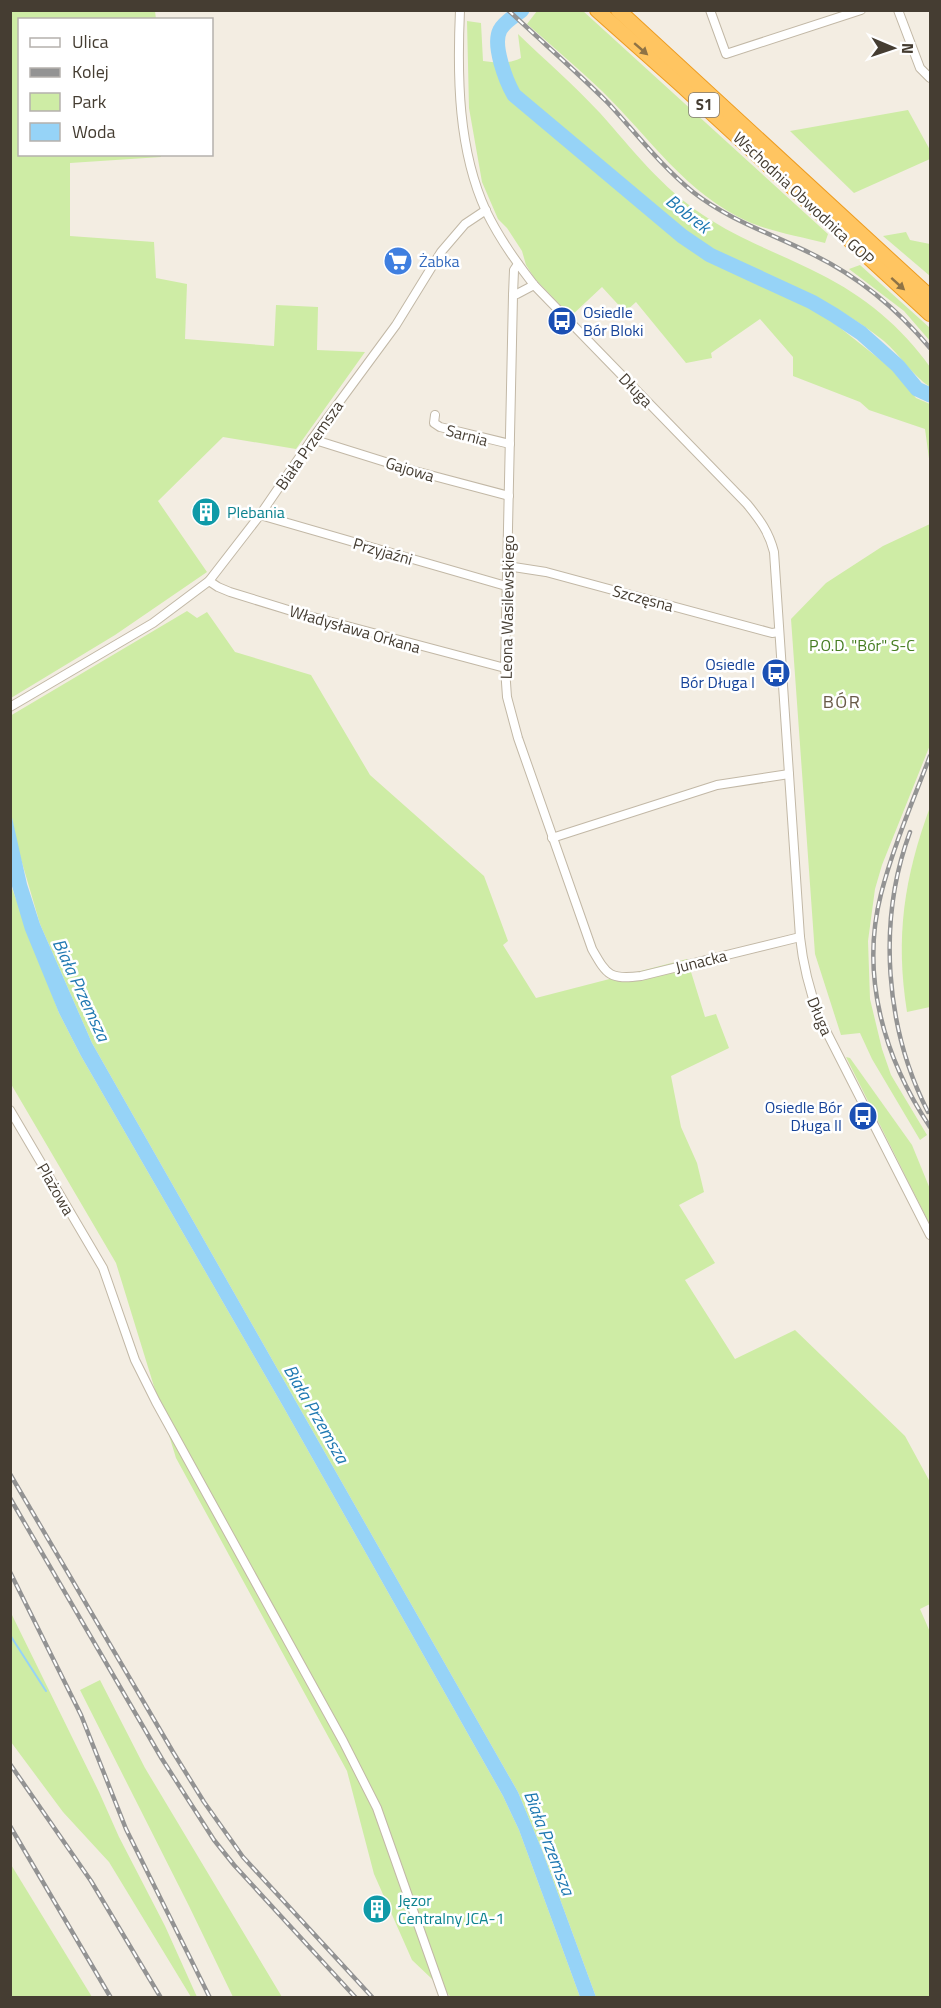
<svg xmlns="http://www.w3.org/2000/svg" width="941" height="2008" viewBox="0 0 941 2008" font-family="'Titillium Web',sans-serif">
	<rect width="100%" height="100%" fill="#f3ede2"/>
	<!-- green -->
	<g fill="#ceeca5">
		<path d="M11 10 155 11 156 19 20 20V154L161 155V157L70 163V236L154 242 156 278 187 284 185 339 274 346 276 305 318 307 317 350 365 352 296 449 223 437 158 501 207 572 115 635 11 698Z"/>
		<path d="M537 11H583L828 234 825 243C803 237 769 231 749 222 686 194 650 138 602 91 578 68 552 46 527 24Z"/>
		<path d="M467 21 481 23 483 61C496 63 509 64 521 58L518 34C545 60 574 85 600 113 632 149 662 188 703 215 740 240 781 254 820 274 864 296 902 327 930 367V387C912 375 901 356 884 341 855 318 820 298 786 283L779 293 810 307 829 319 892 369 916 398 930 404V466L925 429 869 410 860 402 793 376V357L760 319 711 353 712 358 686 363 636 302 625 312 602 287 571 316 535 279 526 265 522 251 507 228 498 219 482 182 469 108Z"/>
		<path d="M908 110 930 150V159L854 193 790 131Z"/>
		<path d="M906 232 910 240 930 244V276L883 236Z"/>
		<path d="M860 265 930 328V341L904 311 849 269Z"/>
		<path d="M930 524V745L882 865 875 889 868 941 870 999 882 1049 891 1075 927 1135 920 1140 872 1059 860 1033 841 1035 815 954 791 619 826 583 883 546Z"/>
		<path d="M187 611 197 618 207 612 235 652 311 675 370 775 484 876 508 941 503 945 536 998 687 959 705 1017 716 1014 729 1048 671 1076 681 1127 697 1163 704 1192 679 1205 715 1263 685 1280 735 1359 795 1330 905 1436 930 1482V1604L920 1609 930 1632V1997H596L542 1850 518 1792 92 1043 40 924 18 849 11 813 10 716Z"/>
		<path d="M930 807V1007L907 1012C895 937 904 878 930 807Z"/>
		<path d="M10 883 59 1013 81 1056 284 1408 503 1796 519 1830 580 1997H451L412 1960 374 1874 347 1771 176 1458 116 1263 11 1084Z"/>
		<path d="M846 1057 850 1058 912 1145 930 1189V1225Z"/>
		<path d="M11 1613 99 1792 119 1837 165 1926 197 1997H191L109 1862 63 1812 11 1742Z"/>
		<path d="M100 1680 145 1768 282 1997H233L189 1906 80 1690Z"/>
		<path d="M10 1863 92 1997H11Z"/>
	</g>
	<!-- water -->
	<path fill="#96d3f7" d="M11 813 27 884 40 924 92 1043 518 1792 542 1850 596 1997H580L519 1830 503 1796 284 1408 81 1056 59 1013 25 930 11 883Z"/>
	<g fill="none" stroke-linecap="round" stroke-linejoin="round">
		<!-- stream -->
		<path stroke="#96d3f7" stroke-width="2" d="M10 1635 46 1691"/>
		<!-- river -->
		<path stroke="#96d3f7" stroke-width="15" d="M522 10C515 16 504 22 500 30 492 45 506 81 514 95L682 236 710 255 812 302 834 315 861 333 898 366 917 389 930 395"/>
		<!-- street casing -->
		<g stroke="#c2b8a6" stroke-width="10">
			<g id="street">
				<path d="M460 10C457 77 458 150 486 211 499 238 516 262 534 285L747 504C760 520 769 532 774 552L800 937C803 966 810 992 820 1019L930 1235"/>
				<path d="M710 10 726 54 861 10"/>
				<path d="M898 10 920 68 930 78"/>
				<path d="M518 264 514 270 513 295 505 668 507 697 518 738 592 949C607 975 609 980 641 976L800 937"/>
				<path d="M513 295 517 294 534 285"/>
				<path d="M435 415 434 423 440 427 510 444"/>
				<path d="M312 439 411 470 509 496"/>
				<path d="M260 515 506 586"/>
				<path d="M507 566 546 572 772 633 779 632"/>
				<path d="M209 581 218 587 230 592 298 613 505 668"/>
				<path d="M10 707 153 623 209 581 260 515 312 439 396 325 441 252 465 224 486 210"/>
				<path d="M552 838 717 785 789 774"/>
				<path d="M10 1110 103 1268 135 1360 156 1402 343 1741 377 1808 444 1998"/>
			</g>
		</g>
		<!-- highway casing -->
		<g stroke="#ed9c21" stroke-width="16">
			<g id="highway">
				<path d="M597 10 679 83 930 314"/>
				<path d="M618 10 930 297"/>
			</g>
		</g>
		<!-- street -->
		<use href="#street" stroke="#fff" stroke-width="8"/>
		<!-- highway -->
		<use href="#highway" stroke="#ffc561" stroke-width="14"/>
		<!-- rail casing -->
		<g stroke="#939393" stroke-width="4.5">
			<g id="rail">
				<path d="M508 10C541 41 576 71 608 103 636 133 661 166 693 192 730 221 773 234 814 255 861 278 897 309 930 348"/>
				<path d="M930 756C913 801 893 847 881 894 860 976 884 1058 930 1127"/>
				<path d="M910 832C877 921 885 1028 928 1112"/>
				<path d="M10 1474 173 1752 204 1802 243 1857 373 1998"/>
				<path d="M10 1498 162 1759 214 1840 234 1865 356 1998"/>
				<path d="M10 1572 81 1715 126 1829 210 1998"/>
				<path d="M10 1764 91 1881 161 1998"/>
				<path d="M10 1826 111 1998"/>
			</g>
		</g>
		<!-- rail -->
		<use href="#rail" stroke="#fff" stroke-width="2" stroke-dasharray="7" stroke-linecap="butt"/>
	</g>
	<!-- one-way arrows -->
	<defs><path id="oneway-solid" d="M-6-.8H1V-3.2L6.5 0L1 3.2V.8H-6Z" transform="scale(1.5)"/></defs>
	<g fill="#8f7345">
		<use href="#oneway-solid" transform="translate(641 49) rotate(41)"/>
		<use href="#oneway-solid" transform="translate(898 284) rotate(42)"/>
	</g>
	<!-- icons -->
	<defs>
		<g id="supermarket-disc" transform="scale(1.5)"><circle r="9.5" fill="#3f7fe0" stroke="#fff"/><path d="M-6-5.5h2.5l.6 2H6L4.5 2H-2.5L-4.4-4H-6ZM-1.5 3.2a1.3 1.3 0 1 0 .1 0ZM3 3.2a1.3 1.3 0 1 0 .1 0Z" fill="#fff"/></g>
		<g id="bus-disc" transform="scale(1.5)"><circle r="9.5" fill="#1a4fb4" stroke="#fff"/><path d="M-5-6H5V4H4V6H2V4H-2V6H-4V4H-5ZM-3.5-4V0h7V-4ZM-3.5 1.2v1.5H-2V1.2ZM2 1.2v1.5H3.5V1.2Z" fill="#fff"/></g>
		<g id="building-disc" transform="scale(1.5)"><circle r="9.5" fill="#0f9aa8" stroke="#fff"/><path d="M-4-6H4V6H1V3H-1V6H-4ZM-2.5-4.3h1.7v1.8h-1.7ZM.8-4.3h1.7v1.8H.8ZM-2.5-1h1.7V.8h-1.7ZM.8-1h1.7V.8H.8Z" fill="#fff"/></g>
	</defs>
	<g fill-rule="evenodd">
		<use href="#supermarket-disc" x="398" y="261"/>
		<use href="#bus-disc" x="562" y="321"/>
		<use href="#building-disc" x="206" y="512"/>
		<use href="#bus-disc" x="776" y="673"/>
		<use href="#bus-disc" x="863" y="1116"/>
		<use href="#building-disc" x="377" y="1909"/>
	</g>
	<g text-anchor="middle" stroke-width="5" stroke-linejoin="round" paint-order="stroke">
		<!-- shield labels -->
		<rect fill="#fff" stroke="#7d7770" stroke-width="1.5" x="689" y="93" width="30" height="24" rx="4.5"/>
		<g font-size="15" font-weight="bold" fill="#453d32">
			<text x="704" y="110">S1</text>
		</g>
		<!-- street labels -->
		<g font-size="16" fill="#453d32" stroke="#fff">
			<text transform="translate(804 198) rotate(43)" y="6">Wschodnia Obwodnica GOP</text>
			<text transform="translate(636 390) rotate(46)" y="6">Długa</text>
			<text transform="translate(467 435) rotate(15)" y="6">Sarnia</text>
			<text transform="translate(309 445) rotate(-55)" y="6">Biała Przemsza</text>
			<text transform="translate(410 469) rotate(17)" y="6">Gajowa</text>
			<text transform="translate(383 551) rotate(16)" y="6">Przyjaźni</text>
			<text transform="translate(643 598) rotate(15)" y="6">Szczęsna</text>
			<text transform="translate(507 607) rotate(-89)" y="6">Leona Wasilewskiego</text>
			<text transform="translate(355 629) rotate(16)" y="6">Władysława Orkana</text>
			<text transform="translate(701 961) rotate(-14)" y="6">Junacka</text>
			<text transform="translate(820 1016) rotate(67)" y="6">Długa</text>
			<text transform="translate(56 1189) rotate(60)" y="6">Plażowa</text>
		</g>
		<!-- shop labels -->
		<g font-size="16" fill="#366cbe" stroke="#fff" text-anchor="start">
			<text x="419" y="267">Żabka</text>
		</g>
		<!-- transit labels -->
		<g font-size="16" fill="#164399" stroke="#fff" text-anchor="end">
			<text x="583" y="318" text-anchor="start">Osiedle<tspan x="583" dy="18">Bór Bloki</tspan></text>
			<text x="755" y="670">Osiedle<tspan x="755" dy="18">Bór Długa I</tspan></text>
			<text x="842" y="1113">Osiedle Bór<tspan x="842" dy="18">Długa II</tspan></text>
		</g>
		<!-- culture labels -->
		<g font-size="16" fill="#0d838f" stroke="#fff" text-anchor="start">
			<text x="227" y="518">Plebania</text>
			<text x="398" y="1906">Jęzor<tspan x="398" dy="18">Centralny JCA-1</tspan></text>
		</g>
		<!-- park labels -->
		<g font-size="16" fill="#457c20" stroke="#fff">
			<text x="862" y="651">P.O.D. "Bór" S-C</text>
		</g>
		<!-- water labels -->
		<g font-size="18" font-style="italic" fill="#2079b2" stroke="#fff">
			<text transform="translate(688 214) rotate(38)" y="6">Bobrek</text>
			<text transform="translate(81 990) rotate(65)" y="6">Biała Przemsza</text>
			<text transform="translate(316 1414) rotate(60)" y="6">Biała Przemsza</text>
			<text transform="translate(549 1843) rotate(69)" y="6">Biała Przemsza</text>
		</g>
		<!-- neighbourhood labels -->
		<g font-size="18" letter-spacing="1.5" fill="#695a48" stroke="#fff">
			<text x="842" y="708">BÓR</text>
		</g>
	</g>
	<!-- border -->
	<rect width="941" height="2008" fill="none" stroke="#453d32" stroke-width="24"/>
	<!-- legend -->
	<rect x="18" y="18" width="195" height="138" fill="#ffffff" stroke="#b5b1ad" stroke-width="1.5"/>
	<rect x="30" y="38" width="30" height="9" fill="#ffffff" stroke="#b5b1ad" stroke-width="1.5"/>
	<text x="72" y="48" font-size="18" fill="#453d32">Ulica</text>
	<rect x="30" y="68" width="30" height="9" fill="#939393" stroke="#b5b1ad" stroke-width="1.5"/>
	<text x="72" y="78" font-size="18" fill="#453d32">Kolej</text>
	<rect x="30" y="93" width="30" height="18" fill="#ceeca5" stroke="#b5b1ad" stroke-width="1.5"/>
	<text x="72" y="108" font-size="18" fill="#453d32">Park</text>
	<rect x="30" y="123" width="30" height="18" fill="#96d3f7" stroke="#b5b1ad" stroke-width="1.5"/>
	<text x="72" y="138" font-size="18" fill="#453d32">Woda</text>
	<!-- north arrow -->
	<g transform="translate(893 48) rotate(92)" stroke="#ffffff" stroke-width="4.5" paint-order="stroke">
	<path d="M0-4.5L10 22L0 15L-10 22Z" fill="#453d32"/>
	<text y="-9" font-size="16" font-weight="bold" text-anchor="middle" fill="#453d32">N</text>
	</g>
</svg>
